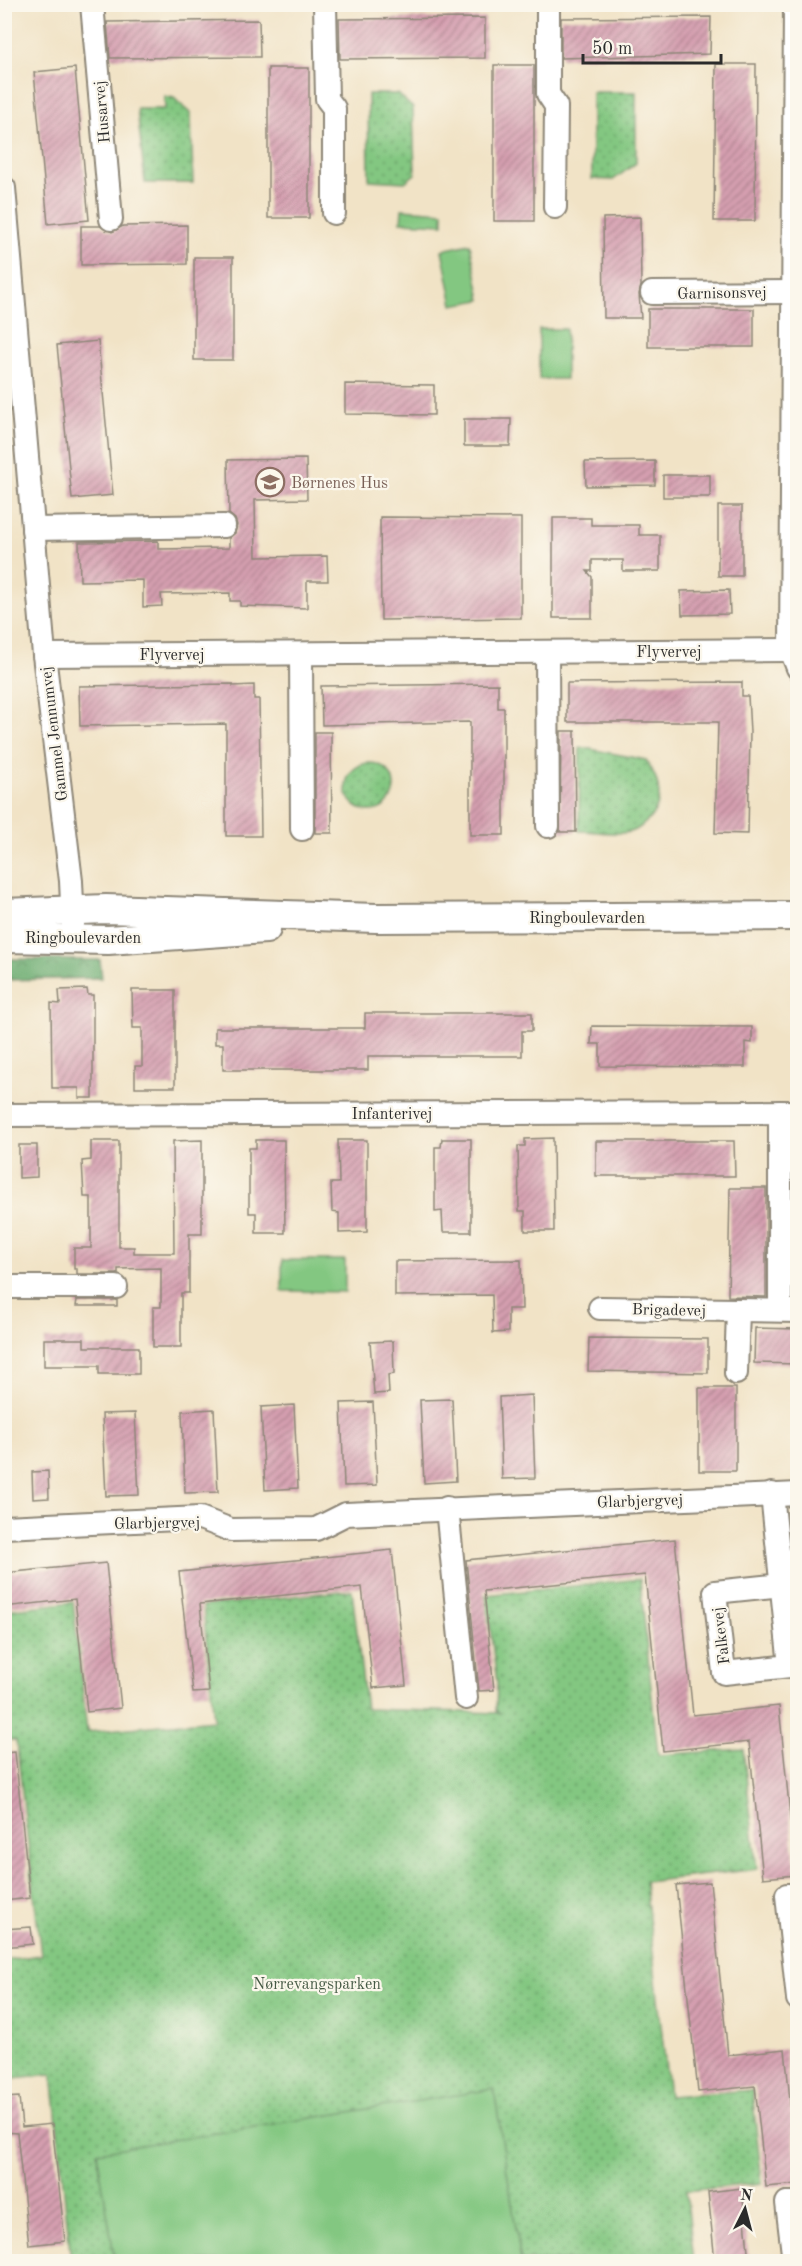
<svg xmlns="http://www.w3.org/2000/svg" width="802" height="2266" viewBox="0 0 802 2266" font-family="'Old Standard TT',serif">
	<defs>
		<pattern id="forest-crowns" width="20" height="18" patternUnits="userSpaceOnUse" patternTransform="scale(1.5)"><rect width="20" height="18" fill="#6aac6f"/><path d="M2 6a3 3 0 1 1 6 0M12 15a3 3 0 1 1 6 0" fill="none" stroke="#578c5b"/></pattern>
		<pattern id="park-dots" width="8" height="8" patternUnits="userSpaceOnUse" patternTransform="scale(1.5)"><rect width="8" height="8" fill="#83c781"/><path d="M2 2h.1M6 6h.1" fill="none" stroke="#6ba26a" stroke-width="1.8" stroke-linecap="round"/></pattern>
		<pattern id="building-hatch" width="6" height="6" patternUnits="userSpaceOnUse" patternTransform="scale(1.5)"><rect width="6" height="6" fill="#d59fb0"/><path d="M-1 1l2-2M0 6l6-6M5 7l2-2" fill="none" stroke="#ad828f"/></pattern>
	</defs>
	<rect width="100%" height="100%" fill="#fbf7ec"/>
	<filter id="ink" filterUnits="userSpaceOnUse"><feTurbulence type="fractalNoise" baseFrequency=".0167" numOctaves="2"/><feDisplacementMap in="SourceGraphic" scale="12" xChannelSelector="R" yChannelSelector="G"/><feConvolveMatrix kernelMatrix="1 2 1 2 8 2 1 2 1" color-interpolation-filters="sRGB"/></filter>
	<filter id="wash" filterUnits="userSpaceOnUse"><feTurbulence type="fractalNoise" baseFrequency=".008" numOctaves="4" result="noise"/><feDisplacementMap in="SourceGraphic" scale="24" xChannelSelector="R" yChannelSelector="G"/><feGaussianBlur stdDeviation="1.35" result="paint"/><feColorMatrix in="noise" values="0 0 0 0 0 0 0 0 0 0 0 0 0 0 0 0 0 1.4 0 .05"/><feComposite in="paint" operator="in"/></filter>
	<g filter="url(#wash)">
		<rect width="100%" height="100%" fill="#f1e3c6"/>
		<!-- forest -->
		<path fill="url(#forest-crowns)" stroke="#4a6c4d" stroke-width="1.5" d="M4 959 100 960 102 978 5 980Z"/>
		<!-- park -->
		<g fill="url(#park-dots)" stroke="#577956" stroke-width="1.5">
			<path d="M592 92H636V163L613 180 592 179Z"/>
			<path d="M368 94H398L413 108 415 174 405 182 369 180Z"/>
			<path d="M164 96 174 98 191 114 193 183H145L137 109H165Z"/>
			<path d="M580 747 646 760C660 780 666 804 646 822 642 826 636 831 630 832 615 835 595 831 579 831Z"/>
			<circle cx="370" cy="787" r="24"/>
			<path d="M640 1579 658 1755 743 1749 757 1869 645 1882 669 2096 752 2090 762 2183 686 2191 694 2261H71L52 2074 5 2079V1960L41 1955 16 1740H5V1610L73 1602 87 1732 214 1720 203 1606 352 1590 366 1709 500 1713 496 1711 497 1683 486 1595Z"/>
		</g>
		<!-- garden -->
		<g fill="#83c781" stroke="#577956" stroke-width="1.5">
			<path d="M402 209 443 212V224L401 222Z"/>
			<path d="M470 244 481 300 453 305 442 250Z"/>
			<rect x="539" y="329" width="27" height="50"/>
			<path d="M282 1260H345V1292L282 1291Z"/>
			<path d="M494 2089 521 2261H115L97 2152Z"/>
		</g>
		<g id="blocks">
			<!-- building -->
			<g fill="url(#building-hatch)">
				<path d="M711 17 710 54 561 58V18Z"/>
				<path d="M485 18V58L340 59 339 19Z"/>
				<path d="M259 20 260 57 110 58 107 22Z"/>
				<path d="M716 64H756L755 221H714Z"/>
				<rect x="494" y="65" width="40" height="156"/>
				<path d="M75 68 89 220 48 224 34 72Z"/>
				<rect x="268" y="68" width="41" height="150"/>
				<path d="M640 217 641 286 639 294 641 318H604L603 218Z"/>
				<path d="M187 225V264L81 265V226H100L112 232 123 226Z"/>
				<rect x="194" y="257" width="39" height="103"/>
				<rect x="648" y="309" width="106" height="38"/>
				<path d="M98 341 113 495 72 499 57 345Z"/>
				<path d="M345 384 434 385V415L345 414Z"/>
				<path d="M464 419H511L510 446H464Z"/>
				<path d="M306 459 307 499 255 500 256 557 327 556 328 581H307V608L240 606V601H230V593L161 594 162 606 143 607V580L80 581 79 542 158 541V549L229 548V538L235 533 237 525 235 519 229 514 228 460Z"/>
				<path d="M655 461V485L586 486 585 462Z"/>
				<rect x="663" y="475" width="47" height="22"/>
				<rect x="718" y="506" width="24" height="70"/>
				<path d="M380 517 521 518V618L381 620Z"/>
				<path d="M553 518H591V525H639V535H660V571H623V560H592V571H587L592 577V618H553Z"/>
				<path d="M729 590 730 614 682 615 681 591Z"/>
				<path d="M742 682V696H748L750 732 748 834 715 833 718 722H567V683Z"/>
				<path d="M233 684V686L254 685V699H259L261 836H226V724L80 726 79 686Z"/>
				<path d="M498 684V708H504V835H470V722L322 725 321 686Z"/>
				<path d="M561 731H575L576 832H560Z"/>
				<path d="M315 732H331L332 833H315Z"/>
				<path d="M87 989 88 995H93V1098H79V1088H52L51 1003 60 1004 59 990Z"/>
				<path d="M132 990H175V1087H135V1066H142V1028H133Z"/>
				<path d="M365 1013H532V1031H522V1056H368V1070H223V1044H215V1028H365Z"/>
				<path d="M592 1026 752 1027V1043L745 1042V1067L600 1066V1044H591Z"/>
				<path d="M553 1138 554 1231H525V1211H519L518 1146H525V1139Z"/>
				<path d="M442 1139H471V1232H443L442 1211 435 1212V1147H441Z"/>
				<path d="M202 1140V1234H189V1293H181V1347H153V1307H161V1268L118 1269V1274H77V1269H74V1248H91V1197H84L82 1161 91 1160V1141H119V1247H134V1253H174L173 1141Z"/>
				<path d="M256 1140H284L285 1233H256V1213H249V1148H256Z"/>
				<path d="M338 1140H367V1232L339 1233V1213L332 1212 331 1183H339Z"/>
				<path d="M596 1141H734L735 1176H596Z"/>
				<path d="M19 1145H37V1177L19 1178Z"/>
				<path d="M730 1188H766V1297L728 1296Z"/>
				<path d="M521 1260 522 1309H508V1332L493 1333 492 1295 395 1296V1261Z"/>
				<path d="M77 1300H117V1306H76Z"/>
				<path d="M755 1328 798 1329V1364L754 1363Z"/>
				<path d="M589 1338 708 1339V1373L588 1371Z"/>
				<path d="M44 1339H84V1347H139V1374H99V1366H44Z"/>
				<path d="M393 1341 394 1374 388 1375 389 1393 374 1394 370 1342Z"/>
				<rect x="699" y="1388" width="37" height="83"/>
				<path d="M532 1395 535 1478 502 1479 499 1397Z"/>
				<path d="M452 1399 456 1481 424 1483 420 1400Z"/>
				<path d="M373 1402 377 1485 344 1486 341 1403Z"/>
				<path d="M294 1405 298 1488 265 1490 261 1407Z"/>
				<path d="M214 1409 218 1492 185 1493 182 1411Z"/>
				<path d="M135 1413 139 1495 106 1496 102 1414Z"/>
				<path d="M48 1471 49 1498 33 1499 32 1472Z"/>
				<path d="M675 1539 693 1715 779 1706 796 1875 763 1878 749 1742 663 1751 645 1575 484 1591 494 1690 479 1691 466 1560Z"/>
				<path d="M392 1550 406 1685 373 1688 362 1587 200 1604 209 1692 193 1693 179 1572Z"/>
				<path d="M106 1563 121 1708 87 1712 75 1599 4 1607V1573Z"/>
				<path d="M15 1752 30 1898 4 1901V1753Z"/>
				<path d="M710 1882 728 2055 785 2049 798 2184 766 2187 755 2086 698 2092 676 1885Z"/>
				<path d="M31 1927 33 1944 4 1947V1929Z"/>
				<path d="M19 2097 22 2127 52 2124 65 2241 29 2245 17 2133 4 2132V2098Z"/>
				<path d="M742 2188 749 2262H715L708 2192Z"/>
			</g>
		</g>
	</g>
	<g filter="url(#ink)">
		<use href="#blocks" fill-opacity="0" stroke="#8e8778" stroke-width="1.5"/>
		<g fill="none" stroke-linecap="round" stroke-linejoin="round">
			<!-- minor casing -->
			<g stroke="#8e8778" stroke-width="26">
				<g id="minor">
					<path d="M92 4 111 219"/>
					<path d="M325 4 327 99 334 108V213"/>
					<path d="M548 4V94L556 106 555 207"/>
					<path d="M795 4 791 650 798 668"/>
					<path d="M4 188 44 655 71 881 73 925"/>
					<path d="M652 293 793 292"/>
					<path d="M33 529 224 526"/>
					<path d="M547 652 548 826"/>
					<path d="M301 654 302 829"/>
					<path d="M44 655 791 650"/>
					<path d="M4 1115 798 1112"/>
					<path d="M4 1287H116"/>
					<path d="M600 1308 798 1311"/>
					<path d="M780 1310V1112"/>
					<path d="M736 1373 738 1310"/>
					<path d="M772 1494C778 1552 784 1609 790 1666L724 1673 715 1592 782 1585"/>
					<path d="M447 1508 466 1698"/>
					<path d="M4 1527 200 1518 231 1530 316 1529 346 1514 798 1494"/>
					<path d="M798 1895H787L798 1999"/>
					<path d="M794 2262 787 2203H798"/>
				</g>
			</g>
			<!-- major casing -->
			<g stroke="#8e8778" stroke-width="32">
				<g id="major">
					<path d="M4 913 106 909 376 918 798 916"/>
					<path d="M4 938 108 940 266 929"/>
				</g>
			</g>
			<!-- minor -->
			<use href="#minor" stroke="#fff" stroke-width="22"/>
			<!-- major -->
			<use href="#major" stroke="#fff" stroke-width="28"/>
		</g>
	</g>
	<!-- icons -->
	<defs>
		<g id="school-ring" transform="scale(1.5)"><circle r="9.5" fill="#fbf7ec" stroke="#8d6e63" stroke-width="1.5"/><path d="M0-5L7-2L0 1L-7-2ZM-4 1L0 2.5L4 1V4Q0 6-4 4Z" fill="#8d6e63"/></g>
	</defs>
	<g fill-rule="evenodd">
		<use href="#school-ring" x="270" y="482"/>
	</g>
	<g text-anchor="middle" stroke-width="4.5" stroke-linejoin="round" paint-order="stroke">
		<!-- street labels -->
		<g font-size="16" fill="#2b2b2b" stroke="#fbf7ec">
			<text transform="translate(101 112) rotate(-95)" y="6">Husarvej</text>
			<text transform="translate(722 292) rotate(-1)" y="6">Garnisonsvej</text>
			<text x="669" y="657">Flyvervej</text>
			<text x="172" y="660">Flyvervej</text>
			<text transform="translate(53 734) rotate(-97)" y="6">Gammel Jennumvej</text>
			<text x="587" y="923">Ringboulevarden</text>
			<text x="83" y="943">Ringboulevarden</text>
			<text x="392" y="1119">Infanterivej</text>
			<text transform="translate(669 1309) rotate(1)" y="6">Brigadevej</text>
			<text transform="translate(640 1500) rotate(-2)" y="6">Glarbjergvej</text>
			<text transform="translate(157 1522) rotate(-1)" y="6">Glarbjergvej</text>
			<text transform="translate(720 1636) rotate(-97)" y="6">Falkevej</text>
		</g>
		<!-- education labels -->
		<g font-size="16" fill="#785e54" stroke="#fbf7ec" text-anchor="start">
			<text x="291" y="488">Børnenes Hus</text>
		</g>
		<!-- park labels -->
		<g font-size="16" fill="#455a45" stroke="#fbf7ec">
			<text x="317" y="1989">Nørrevangsparken</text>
		</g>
	</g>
	<!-- margin -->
	<rect width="802" height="2266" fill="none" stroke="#fbf7ec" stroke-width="24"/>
	<!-- north arrow -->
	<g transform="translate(745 2209) rotate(6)" stroke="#fbf7ec" stroke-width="4.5" paint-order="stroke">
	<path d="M0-4.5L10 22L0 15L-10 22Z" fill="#2b2b2b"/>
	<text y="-9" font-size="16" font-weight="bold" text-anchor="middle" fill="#2b2b2b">N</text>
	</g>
	<!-- scale -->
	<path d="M583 54v9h138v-9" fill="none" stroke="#2b2b2b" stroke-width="3"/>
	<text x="592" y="54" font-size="18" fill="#2b2b2b" stroke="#fbf7ec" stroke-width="4.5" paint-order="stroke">50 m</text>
</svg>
